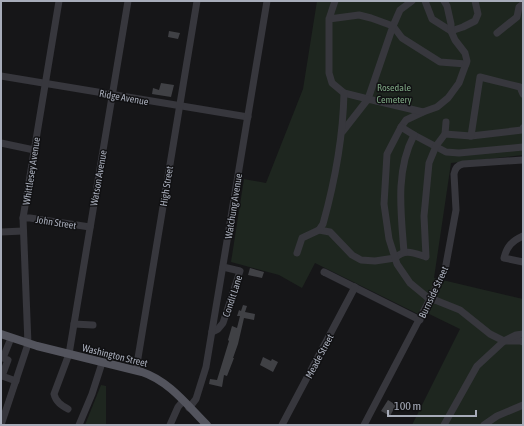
<svg xmlns="http://www.w3.org/2000/svg" width="524" height="426" viewBox="0 0 524 426" font-family="'Asap Condensed',sans-serif">
	<rect width="100%" height="100%" fill="#161618"/>
	<!-- green -->
	<g fill="#1e261f">
		<path d="M317 1H523V155L451 163 434 278 523 299V425H412L460 329 421 310 418 314 315 263 302 288 279 275 231 262 244 179 266 183 303 89Z"/>
		<path d="M101 385 106 386V425H85Z"/>
	</g>
	<!-- building -->
	<g fill="#404145">
		<path d="M169 31 180 33 178 39 168 37Z"/>
		<path d="M161 83 174 85 171 97 152 94 153 88 159 90Z"/>
		<path d="M250 268 264 272 262 278 248 275Z"/>
		<path d="M243 305 247 306 245 312 255 314 254 320 244 318 238 344 233 358H234L227 376 224 375 222 387 209 384 210 379 217 380 229 341 228 340 232 326 237 328 240 316H237L239 310 241 311Z"/>
		<path d="M263 357 271 361 272 359 278 362 273 372 260 365Z"/>
		<path d="M388 400 396 405 390 416 381 411Z"/>
	</g>
	<g fill="none" stroke-linecap="round" stroke-linejoin="round">
		<!-- minor -->
		<g stroke="#37373d" stroke-width="7">
			<path d="M412 1 400 10 393 26 402 38 440 62 466 64"/>
			<path d="M425 1 432 19 451 31 463 27 475 21 478 14 475 1"/>
			<path d="M329 19 359 15 371 18 393 26 368 99 344 93 332 83 329 73V19L335 1"/>
			<path d="M497 33 517 17 519 7 523 4"/>
			<path d="M1 76 248 117"/>
			<path d="M401 127 406 120 423 112"/>
			<path d="M343 131 368 99 423 112 437 107 448 98 459 83 467 61 465 53 455 40 451 31V24L447 6 444 1"/>
			<path d="M445 134 446 122"/>
			<path d="M414 135 446 152 459 153 523 147"/>
			<path d="M471 136 522 130 523 128"/>
			<path d="M1 143 34 150"/>
			<path d="M23 218H30L90 227"/>
			<path d="M319 230 330 232 352 255 361 260 375 261 395 258C405 248 414 253 426 257L424 216 429 163 436 146 445 134 471 136 480 77 520 87 523 94"/>
			<path d="M1 232 23 231"/>
			<path d="M523 236C512 241 507 246 504 258L523 262"/>
			<path d="M404 252C401 213 395 171 414 135L401 127 387 154 384 204 389 239 397 264 410 283 427 297"/>
			<path d="M297 253 302 238 319 230 323 224C335 181 343 138 344 93"/>
			<path d="M324 272 420 320"/>
			<path d="M435 300 460 310 490 334 504 341H520L523 342"/>
			<path d="M74 324 93 325"/>
			<path d="M212 332 218 329 223 323 240 271 223 267"/>
			<path d="M11 338 3 358 8 360 2 376 16 381"/>
			<path d="M136 370 197 1"/>
			<path d="M189 408 196 399 206 367 267 1"/>
			<path d="M68 409C61 405 56 402 54 394L69 354 128 1"/>
			<path d="M1 425 28 344 23 218 59 1"/>
			<path d="M79 425 92 394 102 363"/>
			<path d="M170 425 178 407 183 401"/>
			<path d="M282 425 355 287"/>
			<path d="M364 425 445 270 456 210 454 174C455 168 458 165 463 164L523 160"/>
			<path d="M444 425 477 366 504 341 516 335 523 334"/>
			<path d="M484 425 497 416 523 405"/>
		</g>
		<!-- major -->
		<path stroke="#53545d" stroke-width="8" d="M1 334 37 346 142 372C169 381 187 405 207 425"/>
		<!-- minor-bridge -->
		<path stroke="#37373d" stroke-width="7" d="M427 297 435 300"/>
	</g>
	<g text-anchor="middle" stroke-width="3" stroke-linejoin="round" paint-order="stroke">
		<!-- park labels -->
		<g font-size="10" fill="#7da582" stroke="#111113">
			<text x="394" y="91">Rosedale<tspan x="394" dy="12">Cemetery</tspan></text>
		</g>
		<!-- street labels -->
		<g font-size="10" fill="#a7acb9" stroke="#111113">
			<text transform="translate(124 97) rotate(10)" y="4">Ridge Avenue</text>
			<text transform="translate(31 171) rotate(-81)" y="4">Whittlesey Avenue</text>
			<text transform="translate(98 178) rotate(-80)" y="4">Watson Avenue</text>
			<text transform="translate(166 186) rotate(-81)" y="4">High Street</text>
			<text transform="translate(233 206) rotate(-81)" y="4">Watchung Avenue</text>
			<text transform="translate(56 222) rotate(9)" y="4">John Street</text>
			<text transform="translate(433 292) rotate(-65)" y="4">Burnside Street</text>
			<text transform="translate(232 296) rotate(-72)" y="4">Condit Lane</text>
			<text transform="translate(115 355) rotate(14)" y="4">Washington Street</text>
			<text transform="translate(319 356) rotate(-62)" y="4">Meade Street</text>
		</g>
	</g>
	<!-- border -->
	<rect width="524" height="426" fill="none" stroke="#a7acb9" stroke-width="4"/>
	<!-- scale -->
	<path d="M388 410v6h88v-6" fill="none" stroke="#a7acb9" stroke-width="2"/>
	<text x="394" y="410" font-size="12" fill="#a7acb9" stroke="#111113" stroke-width="3" paint-order="stroke">100 m</text>
</svg>
